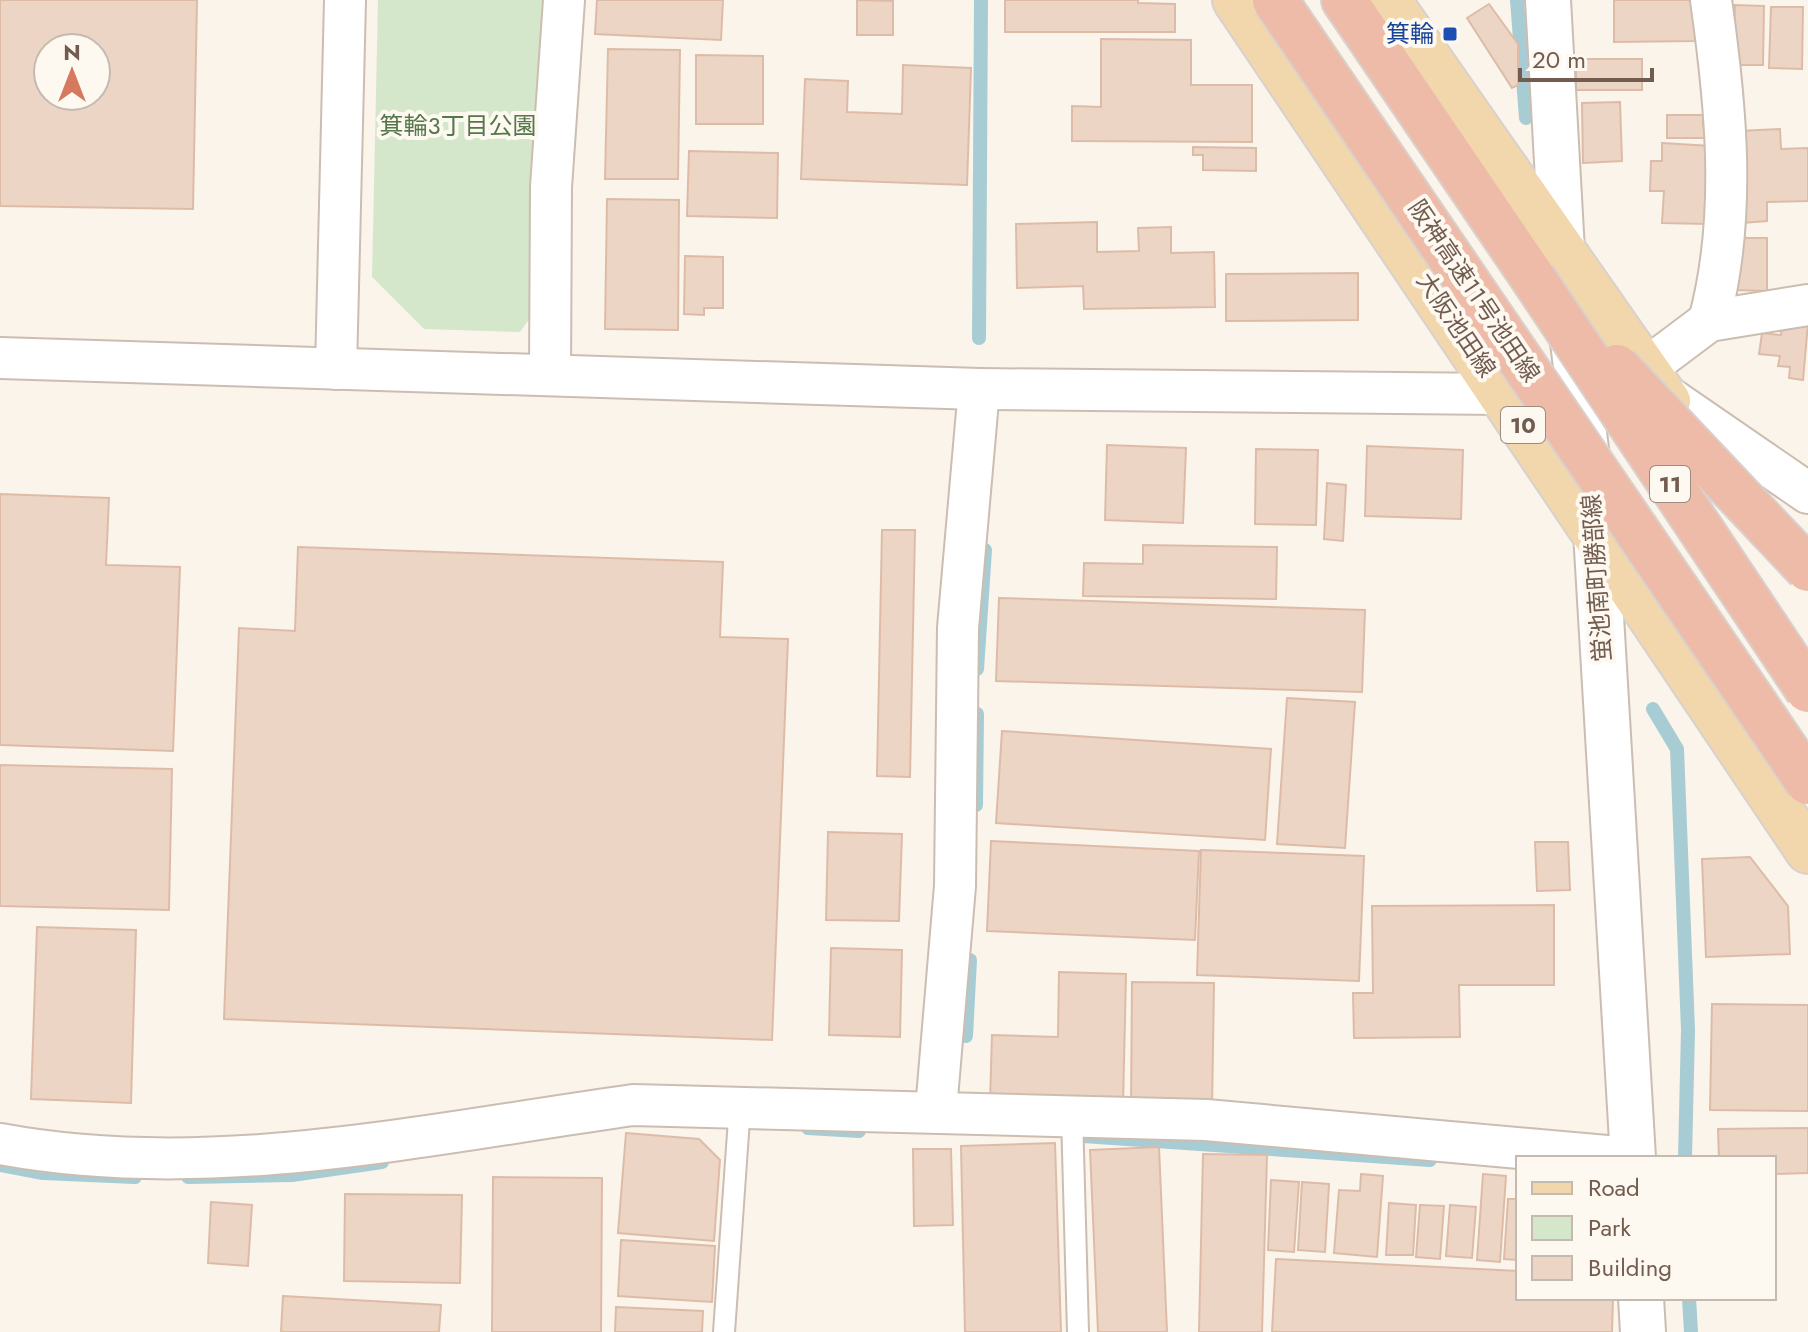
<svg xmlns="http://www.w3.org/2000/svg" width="1808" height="1332" viewBox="0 0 1808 1332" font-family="Jost,'Noto Sans JP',sans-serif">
	<rect width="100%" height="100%" fill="#faf4ea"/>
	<!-- green -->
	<path fill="#d5e7ca" d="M378 0H552L535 311 520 332 424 329 372 277Z"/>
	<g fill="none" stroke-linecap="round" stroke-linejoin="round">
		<!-- stream -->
		<g stroke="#a8ccd3" stroke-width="14">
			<path d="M1517 0 1526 118"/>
			<path d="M979 338 981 0"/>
			<path d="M977 669 985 550"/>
			<path d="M1653 709 1677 749 1688 1030 1685 1158"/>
			<path d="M976 805 977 714"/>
			<path d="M966 1036 970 960"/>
			<path d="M808 1128 859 1131"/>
			<path d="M1083 1136 1430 1160"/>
			<path d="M0 1165 43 1173 135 1177"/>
			<path d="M188 1177 292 1175 382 1162"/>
			<path d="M1689 1298 1691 1332"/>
		</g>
	</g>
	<!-- building -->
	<g fill="#edd5c5" stroke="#ddbca7" stroke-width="2" fill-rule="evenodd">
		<path d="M0 0H197L193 209 0 206ZM48 48H96V96H48Z"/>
		<path d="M597 0H723L721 40 595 34Z"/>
		<path d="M857 0 893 1V35H857Z"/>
		<path d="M1005 0H1138V3L1175 4V32H1005Z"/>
		<path d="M1614 0H1696V41L1614 42Z"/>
		<path d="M1489 4 1518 44V85L1512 88 1467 18Z"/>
		<path d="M1735 5 1764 6 1763 65H1733Z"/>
		<path d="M1771 7H1803L1802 69 1769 68Z"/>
		<path d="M1101 39 1191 40V85H1252V142L1072 141V106L1101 107Z"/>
		<path d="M608 49 680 50 678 179H605Z"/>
		<path d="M696 55 763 56V124H696Z"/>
		<rect x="1576" y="59" width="66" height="31"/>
		<path d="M903 65 971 68 967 185 801 179 805 79 848 81 847 112 902 114Z"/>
		<path d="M1620 102 1622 161 1583 163 1582 103Z"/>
		<path d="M1667 115H1703V126H1713V138H1667Z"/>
		<path d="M1780 129 1781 149 1808 148V201L1767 202V221L1742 223 1739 131Z"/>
		<path d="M1662 143 1711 146 1708 224 1662 223 1664 191H1650L1651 161H1662Z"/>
		<path d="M1193 147 1256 148V171L1203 170V155H1193Z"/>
		<path d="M689 151 778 153 777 218 687 216Z"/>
		<path d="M607 199 679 200 678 330 605 329Z"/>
		<path d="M1097 222V252L1139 251 1138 228 1171 227V253L1214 252 1215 307 1084 309 1083 286 1017 288 1016 224Z"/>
		<path d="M1735 238H1767V291L1735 290Z"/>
		<path d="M685 256 723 257V308H704V315L684 314Z"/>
		<path d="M1358 273V320L1226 321V274Z"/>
		<path d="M1783 320 1808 323 1803 380 1789 378 1790 367 1778 366 1780 356 1759 354 1762 333 1781 335Z"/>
		<path d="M1107 445 1186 448 1183 523 1105 520Z"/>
		<path d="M1367 446 1463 450 1461 519 1365 516Z"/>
		<path d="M1256 449 1318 450 1316 525 1255 524Z"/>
		<path d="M1327 483 1346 485 1343 541 1324 539Z"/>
		<path d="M0 494 109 498 106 565 180 567 173 751 0 745Z"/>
		<path d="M882 530H915L910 777 877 776Z"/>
		<path d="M1143 545 1277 547 1276 599 1083 596 1084 563 1143 564Z"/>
		<path d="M298 547 723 562 720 637 788 639 772 1040 224 1019 239 628 295 631Z"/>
		<path d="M999 598 1365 610 1362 692 996 681Z"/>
		<path d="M1287 698 1355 702 1345 848 1277 844Z"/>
		<path d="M1002 731 1271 749 1265 840 996 823Z"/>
		<path d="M0 765 172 769 169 910 0 906Z"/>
		<path d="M828 832 902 834 899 921 826 920Z"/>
		<path d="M991 841 1199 851 1195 940 987 931Z"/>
		<path d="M1535 842H1568L1570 890 1537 891Z"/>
		<path d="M1201 850 1364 856 1359 981 1197 975Z"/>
		<path d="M1750 857 1788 906 1790 954 1706 957 1702 859Z"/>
		<path d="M1554 905V985H1459L1460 1037 1354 1038 1353 993H1373L1372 906Z"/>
		<path d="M37 927 136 930 131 1103 31 1099Z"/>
		<path d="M831 948 902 950 900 1037 829 1035Z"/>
		<path d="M1059 972 1126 974 1123 1106 990 1102 992 1035 1058 1037Z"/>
		<path d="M1132 982 1214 983 1212 1109 1131 1108Z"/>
		<path d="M1712 1004 1808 1005V1111L1710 1110Z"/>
		<path d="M1808 1128V1173L1774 1174V1158H1719L1718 1129Z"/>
		<path d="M626 1133 699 1139 720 1160 714 1241 618 1233Z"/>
		<path d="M1055 1143 1061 1332H965L961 1146Z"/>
		<path d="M1159 1147 1167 1332H1098L1090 1150Z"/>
		<path d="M913 1149H951L953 1225 914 1226Z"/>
		<path d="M1203 1154 1267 1155 1262 1332H1199Z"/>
		<path d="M1361 1174 1383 1176 1377 1257 1334 1253 1339 1190 1360 1191Z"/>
		<path d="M1483 1174 1506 1176 1500 1262 1477 1260Z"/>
		<path d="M493 1177 602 1178 601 1332H492Z"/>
		<path d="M1271 1180 1299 1182 1294 1252 1268 1250Z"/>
		<path d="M1302 1182 1329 1184 1325 1252 1298 1250Z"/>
		<path d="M345 1194 462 1195 460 1283 344 1281Z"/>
		<path d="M1508 1199H1518V1260L1504 1259Z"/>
		<path d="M211 1202 252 1205 248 1266 208 1263Z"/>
		<path d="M1389 1203 1416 1205 1413 1255H1386Z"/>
		<path d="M1420 1205 1444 1206 1440 1259 1416 1257Z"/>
		<path d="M1450 1205 1476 1207 1472 1258 1446 1256Z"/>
		<path d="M621 1240 715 1246 712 1302 618 1296Z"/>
		<path d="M1276 1259 1518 1271V1298H1613L1612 1332H1272Z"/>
		<path d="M283 1296 441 1305 439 1332H281Z"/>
		<path d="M616 1307 703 1311 702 1332H615Z"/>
	</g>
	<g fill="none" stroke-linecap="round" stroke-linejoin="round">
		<!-- service casing -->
		<g stroke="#ccbdb1" stroke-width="24">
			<g id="service">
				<path d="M1072 1115 1078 1332"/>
				<path d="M724 1332 740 1105"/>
			</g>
		</g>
		<!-- minor casing -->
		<g stroke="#ccbdb1" stroke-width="44">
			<g id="minor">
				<path d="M1709 321C1737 217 1726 105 1711 0"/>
				<path d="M0 358 979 389 1502 394"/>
				<path d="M336 369 345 0"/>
				<path d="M1645 369 1709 321 1808 305"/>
				<path d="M550 374 551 187 564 0"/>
				<path d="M1661 392 1808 493"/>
				<path d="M936 1110 955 886 958 628 979 389"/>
				<path d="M0 1144C209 1183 426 1134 633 1105L1206 1120 1629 1158"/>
			</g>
		</g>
		<!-- tertiary casing -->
		<g stroke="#ccbdb1" stroke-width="48">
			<g id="tertiary">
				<path d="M1548 0 1562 251 1596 532 1633 1158"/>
				<path d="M1641 1298 1643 1332"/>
			</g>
		</g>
		<!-- primary casing -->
		<g stroke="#d8d1ce" stroke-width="48">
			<g id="primary">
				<path d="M1235 0 1808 851"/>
				<path d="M1388 0 1668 401"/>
			</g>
		</g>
		<!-- motorway casing -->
		<g stroke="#d8d1ce" stroke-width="48">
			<path id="motorway" d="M1344 0 1533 278"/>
		</g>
		<!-- service -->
		<use href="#service" stroke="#fff" stroke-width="20"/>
		<!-- minor -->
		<use href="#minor" stroke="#fff" stroke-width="40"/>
		<!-- tertiary -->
		<use href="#tertiary" stroke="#fff" stroke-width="44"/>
		<!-- primary -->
		<use href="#primary" stroke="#f1d7ab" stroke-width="44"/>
		<!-- motorway -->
		<use href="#motorway" stroke="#edbba8" stroke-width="44"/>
		<!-- motorway-bridge casing -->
		<g stroke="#d8d1ce" stroke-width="48" stroke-linecap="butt">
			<g id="motorway-bridge">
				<path d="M1275 0 1808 782"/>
				<path d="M1533 278 1808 690"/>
				<path d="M1617 367 1808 569"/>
			</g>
		</g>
		<!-- motorway-bridge -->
		<use href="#motorway-bridge" stroke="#edbba8" stroke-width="44"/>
	</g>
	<!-- markers -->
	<rect fill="#1a4fb4" stroke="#fdf8f0" stroke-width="3" x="1442" y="26" width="16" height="16" rx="4"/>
	<g text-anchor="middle" stroke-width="8" stroke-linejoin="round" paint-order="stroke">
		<!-- shield labels -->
		<g fill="#fdf8f0" stroke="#9c8b80" stroke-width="2">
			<rect x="1501" y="407" width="44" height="36" rx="6"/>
			<rect x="1650" y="466" width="40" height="36" rx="6"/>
		</g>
		<g font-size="22" font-weight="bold" fill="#725c50">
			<text x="1523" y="433">10</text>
			<text x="1670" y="492">11</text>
		</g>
		<!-- transit labels -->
		<g font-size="24" fill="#164399" stroke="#fdf8f0" text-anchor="end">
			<text x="1434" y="42">箕輪</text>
		</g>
		<!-- park labels -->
		<g font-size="24" fill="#567749" stroke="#fdf8f0">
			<text x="458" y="134">箕輪3丁目公園</text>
		</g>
		<!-- street labels -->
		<g font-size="24" fill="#725c50" stroke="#fdf8f0">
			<text transform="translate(1474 291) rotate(56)" y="8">阪神高速11号池田線</text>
			<text transform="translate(1456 325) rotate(56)" y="8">大阪池田線</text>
			<text transform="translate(1597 578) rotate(-94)" y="8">蛍池南町勝部線</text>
		</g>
	</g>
	<!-- legend -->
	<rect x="1516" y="1156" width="260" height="144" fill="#fdf8f0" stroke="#c5bab0" stroke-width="2"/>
	<rect x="1532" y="1182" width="40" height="12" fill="#f1d7ab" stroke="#c5bab0" stroke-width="2"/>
	<text x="1588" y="1196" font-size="24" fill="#725c50">Road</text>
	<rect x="1532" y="1216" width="40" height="24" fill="#d5e7ca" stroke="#c5bab0" stroke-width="2"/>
	<text x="1588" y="1236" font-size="24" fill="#725c50">Park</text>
	<rect x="1532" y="1256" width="40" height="24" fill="#edd5c5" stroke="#c5bab0" stroke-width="2"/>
	<text x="1588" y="1276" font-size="24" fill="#725c50">Building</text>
	<!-- north arrow -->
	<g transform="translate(72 72)"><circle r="38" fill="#fdf8f0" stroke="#c5bab0" stroke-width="2"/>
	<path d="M0-6L14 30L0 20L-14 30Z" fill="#d6795e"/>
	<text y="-12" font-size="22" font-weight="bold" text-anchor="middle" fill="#725c50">N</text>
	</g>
	<!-- scale -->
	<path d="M1520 68v12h132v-12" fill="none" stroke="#725c50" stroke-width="4"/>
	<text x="1532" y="68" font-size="24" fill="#725c50" stroke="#fdf8f0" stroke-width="6" paint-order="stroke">20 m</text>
</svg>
